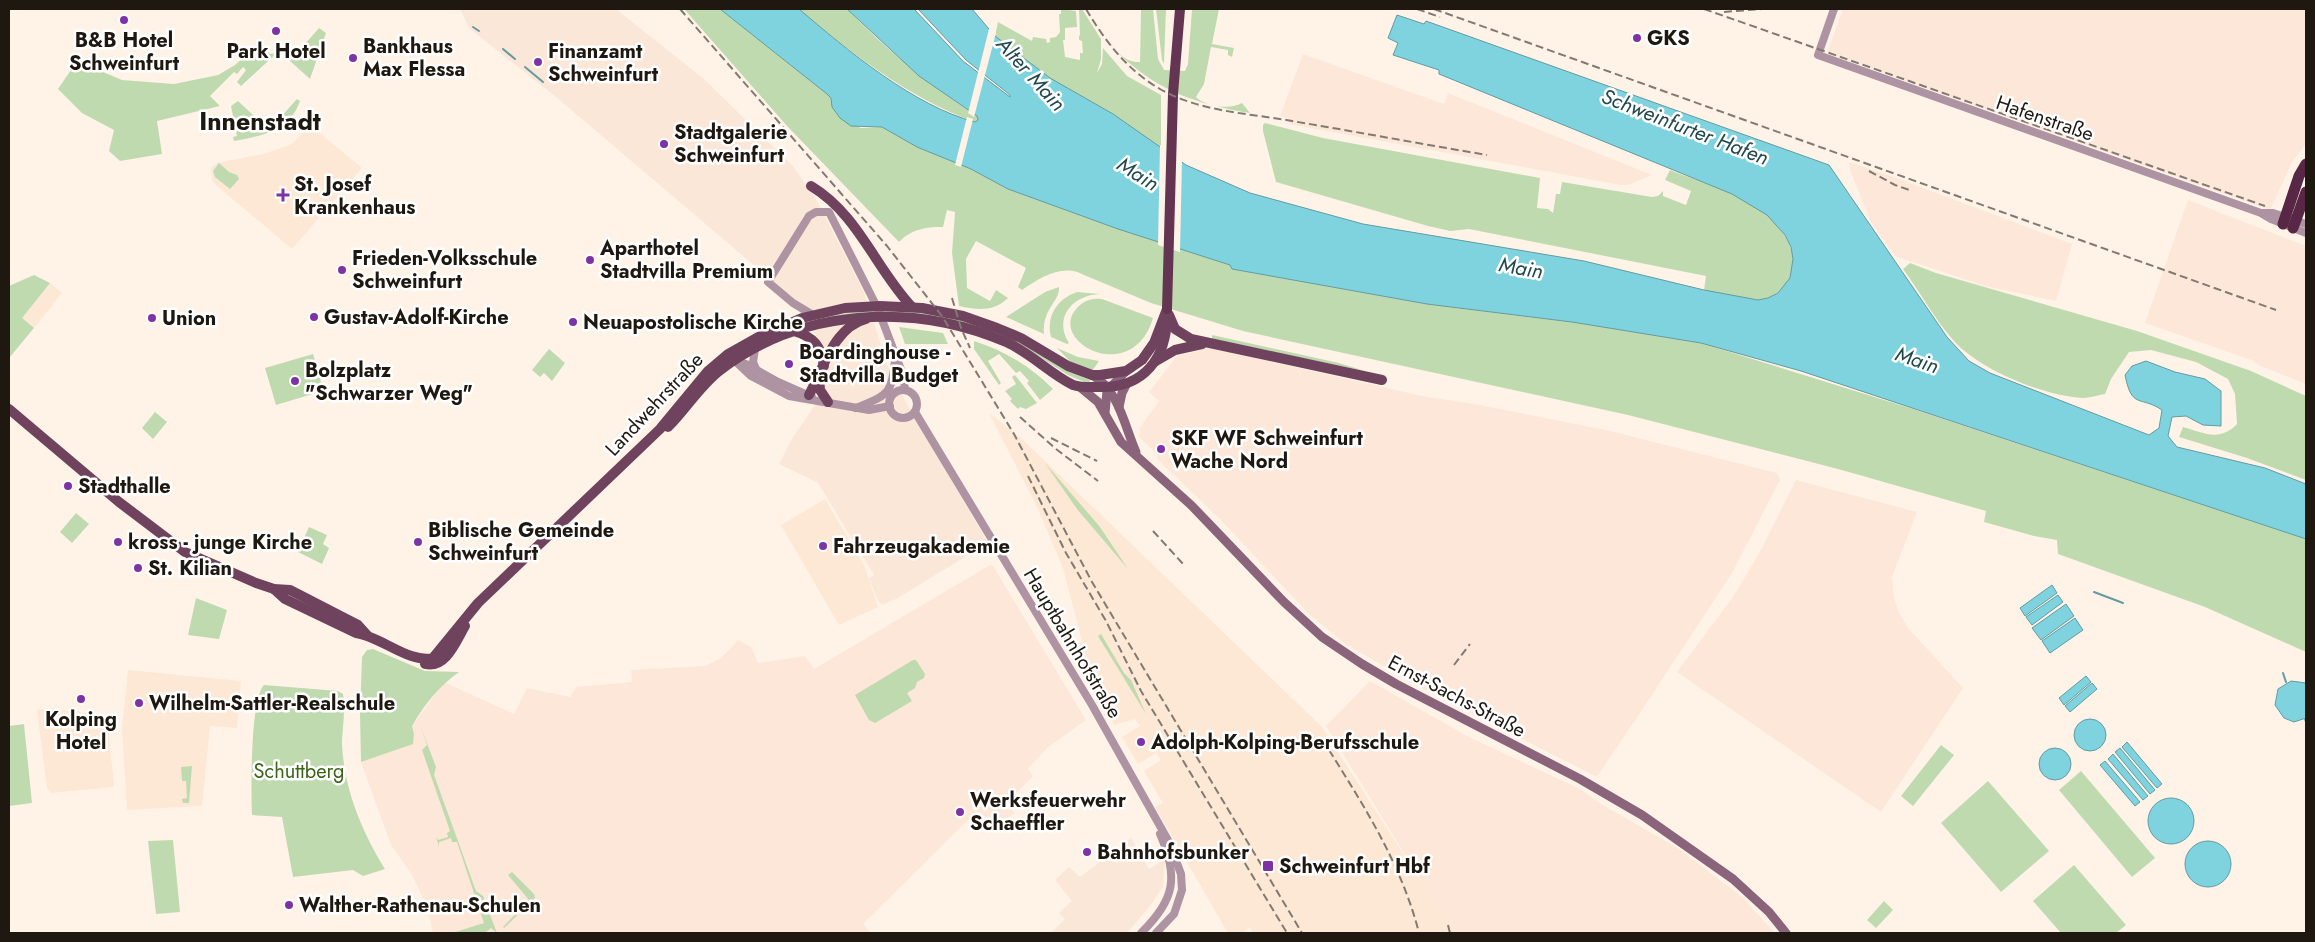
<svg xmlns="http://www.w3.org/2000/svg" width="2315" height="942" viewBox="0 0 2315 942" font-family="Jost,sans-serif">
	<rect width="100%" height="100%" fill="#fff3e8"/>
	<!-- commercial -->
	<g fill="#fbe7d8">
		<path d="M460 9H616L704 79 792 165 817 201 863 290 891 376 988 543 896 599 882 605 878 601 869 578 874 575 818 483 779 464 791 440 817 402 823 378V351L802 306 556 97 470 29Z"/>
		<path d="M1131 838 1149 869 1165 859 1163 887 1150 906 1127 933H1051L1065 919 1059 913 1072 901 1055 880 1069 867 1080 877Z"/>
	</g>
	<!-- industrial -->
	<g fill="#fce7d9">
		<path d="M1843 9H2306V144L2292 162 2270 210 1827 53Z"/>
		<path d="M1303 54 1444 104 1448 93 1652 175 1628 185H1621L1289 124 1290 119 1280 116Z"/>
		<path d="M1849 162 1902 180 2072 244 2056 301 1985 286 1895 256 1872 224 1851 173Z"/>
		<path d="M2188 200 2306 246V384L2258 365 2254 361 2145 323Z"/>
		<path d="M1211 348 1422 396 1475 404 1606 430 1777 473 1780 480 1732 573 1642 710 1598 775 1595 776 1418 686 1344 643 1309 614 1219 518 1156 458 1158 455 1138 436 1141 432 1139 429 1159 401 1149 392 1177 356 1199 351V349Z"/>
		<path d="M1796 480 1917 512 1892 577 1894 598 1899 613 1909 629 1963 688 1881 812 1677 672 1733 597 1761 550Z"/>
		<path d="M990 565 993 566 1086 720 1047 748 1028 769 1033 776 1007 802 1015 813 996 826 981 813 973 821 969 819 863 924 871 933H433L427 906 412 875 391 845 361 762 412 744 414 734 412 726 444 682 514 714 527 688 570 697 576 687 632 682 631 670 705 666 721 658 738 640 751 647 758 663 805 656 814 669Z"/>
		<path d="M1370 681 1469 737 1580 789 1601 804 1679 849 1741 896 1775 933H1460L1426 889 1326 726Z"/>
	</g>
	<!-- built -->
	<g fill="#fce8d4">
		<path d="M310 125 362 168 292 249 217 186 212 181 211 168 217 163 263 154 287 146 293 143Z"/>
		<path d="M50 283 62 293 34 328 21 318Z"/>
		<path d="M989 413 1022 439 1322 727 1426 889 1460 933H1253L1250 928 1242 933H1228L1155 807 1163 803 1144 771 1161 760 1156 753 1138 764 1122 737 1140 726 1135 719 1114 725 1069 649 1082 641 1063 568 1038 509Z"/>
		<path d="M825 499 865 567 878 607 839 625 781 525Z"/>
		<path d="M128 670 241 681 237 728 210 726 202 806 127 810 122 728Z"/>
		<path d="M52 708 107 716 114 787 51 793 47 788 37 710Z"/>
	</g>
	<!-- green -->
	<g fill="#c0dab0">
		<path d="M684 9H720L827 94 831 98 832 107 840 118 861 128 882 127 917 147 971 169 1008 189 1087 218 1230 265 1232 269 1427 304 1572 322 1701 343 1910 408 2306 539V652L2205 607 2058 554 2057 540 2034 536 1984 522 1986 511 1838 469 1628 415 1243 331 1151 303 1084 275C1063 263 1040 278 1022 290L1018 287 1026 268 976 241 966 259 967 288 990 301 996 290 1008 298C994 312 977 310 959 306L952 253 955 212 947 210 943 227C925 227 912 229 899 242L787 126Z"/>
		<path d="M799 9H847C887 50 929 85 977 116L978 120 974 122C908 97 852 54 799 9Z"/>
		<path d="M1061 9 1076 11 1077 27 1065 28V40H1063L1065 57 1080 60V53H1083L1082 41 1079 40V36L1080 35 1079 9H1082L1101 39V59L1097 73 1102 64 1103 48 1127 76 1161 95V148L1113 114 1050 78 995 36 998 22 1032 41 1033 37 1046 39 1047 43 1050 42V38L1056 37 1060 32 1059 14H1061Z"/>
		<path d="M1141 9H1153L1158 59 1164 70 1185 71 1188 64 1192 9H1219L1212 44 1234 48 1232 57 1228 55V50L1211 47 1204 84 1196 97C1206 107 1229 110 1242 103L1250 113C1207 106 1167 95 1133 66 1123 58 1112 49 1106 38 1114 50 1125 63 1140 62Z"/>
		<path d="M1156 9H1166L1164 64 1162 60Z"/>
		<path d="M319 28 326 33 310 79 290 61Z"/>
		<path d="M256 46 264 48 270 54 277 53 241 86 237 82 246 70 243 67 237 74 234 72 210 96 220 106 157 121 162 154 120 161 109 151 114 130 82 113 58 89 77 61 122 80 174 84 218 75 235 65Z"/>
		<path d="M297 99 300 101C290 131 261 136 234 141L233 137 237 136 231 106 238 101 269 130Z"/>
		<path d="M1265 123 1323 138 1540 178 1537 208 1548 209 1553 213 1556 194H1560L1562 182 1652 197 1658 196 1663 191V196L1686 205 1691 191 1665 180 1670 170C1702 183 1740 192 1767 215 1787 232 1806 265 1783 288 1777 294 1769 299 1760 300 1746 302 1719 293 1704 290L1706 276 1469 229 1450 231 1428 226 1276 182 1263 131V125Z"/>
		<path d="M219 163 229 172 237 175 239 179 230 189 215 177 213 171Z"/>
		<path d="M1910 263 1936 273 2137 331 2251 371 2306 396V480L2247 458 2179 437 2183 427C2204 433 2220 442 2237 424L2235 394 2228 379 2196 362 2151 350 2129 352 2111 379 2105 394C2098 395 2090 398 2083 398 2044 396 1980 370 1954 341 1935 320 1920 292 1903 269Z"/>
		<path d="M34 275 50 283 22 318 34 328 9 358V286Z"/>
		<path d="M1059 287C1060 302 1042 308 1044 334L1006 317 1045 292Z"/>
		<path d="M1077 292 1100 294C1073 295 1053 317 1069 343L1067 344 1051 337C1046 316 1057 299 1077 292Z"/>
		<path d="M1102 299 1153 318C1132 388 1046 341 1077 308 1084 300 1093 298 1102 299Z"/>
		<path d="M888 310 931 313 962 320 1013 339 1062 368 1090 380 1089 384 1068 375 1021 345 889 313 852 314 759 341C805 320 837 312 888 310Z"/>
		<path d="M899 327 943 333 948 344H905Z"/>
		<path d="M1212 335 1339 363 1365 371 1212 339Z"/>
		<path d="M974 341C1005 351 1030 366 1053 389L1040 400 1027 383 1029 381 1020 371 1016 373 999 354 988 361 1001 383 999 385 974 349Z"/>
		<path d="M1057 348 1078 357 1099 361 1092 371 1071 362Z"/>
		<path d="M549 349 565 363 552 381 544 373 540 377 532 370Z"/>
		<path d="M313 354 325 396 318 398 316 393 276 405 265 368Z"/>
		<path d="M1015 375 1037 403 1026 409 1020 407 1018 409 1010 401 1012 399 1005 391 1016 384 1012 377Z"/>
		<path d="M155 412 167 422 153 439 142 428Z"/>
		<path d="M1045 463 1100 527 1128 569 1077 509Z"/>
		<path d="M76 513 89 524 72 543 60 532Z"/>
		<path d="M309 527 327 535 323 544 329 548 322 564 298 552Z"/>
		<path d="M196 598 227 610 219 639 188 635Z"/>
		<path d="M1101 634 1124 673 1131 680 1146 714 1098 636Z"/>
		<path d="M373 649 425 671 459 672C439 686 424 705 412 726L414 734 413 744 361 762 360 714 362 657 367 650Z"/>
		<path d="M913 660H916L925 674 924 678 917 682 915 688 907 693 912 701 875 723 869 720 855 695Z"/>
		<path d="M264 685 338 691 343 694C346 709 342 729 342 744 344 789 362 832 385 869L363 876 353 870 293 877 282 817 252 815C251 793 250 699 264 685Z"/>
		<path d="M24 724 32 803 9 806V726Z"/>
		<path d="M420 725 436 767 434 775 476 891 483 896 497 933 491 928 485 933H452L484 923 457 842H452L451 838 439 842V846L436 837 438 840 448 837 447 833 450 831 422 750 427 745Z"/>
		<path d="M1941 745 1954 755 1913 806 1901 796Z"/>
		<path d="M192 766 189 803H183L182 799 187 798 186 781H182L181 767Z"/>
		<path d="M2081 771 2155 858 2132 877 2059 790Z"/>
		<path d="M1988 781 2049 851 2001 892 1941 823Z"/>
		<path d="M173 840 180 912 156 914 148 841Z"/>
		<path d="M2074 865 2126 925 2116 933H2061L2033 901Z"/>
		<path d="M512 872 534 894 535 898 504 928 503 927 529 900 508 875Z"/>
		<path d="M1884 901 1893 910 1876 928 1867 920Z"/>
	</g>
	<!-- water -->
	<g fill="#7fd3df" stroke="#629ba1">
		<path d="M720 9H799C847 50 914 106 975 122L978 120 977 116 919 76 847 9H914L963 61 1010 97V95L966 60 918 9H972L995 36 1050 78 1113 114 1186 165 1250 193 1363 224 1584 261 1704 290 1758 300 1768 298 1778 293 1790 278 1793 259 1791 247 1785 235 1767 215 1732 194 1439 74V70L1393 55 1398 43 1388 38 1397 15 1424 24 1426 21 1829 165 1947 337 1969 361 1990 373 2149 435 2159 428 2162 410C2140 395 2132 410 2125 375L2132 366 2146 361 2175 372 2205 379 2221 391V426L2203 425 2186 416 2172 417 2168 436 2177 447 2265 468 2306 484V539L1801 371 1701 343 1572 322 1427 304 1232 269 1230 265 1118 229 1008 189 971 169 917 147 882 127 851 126 840 118 832 107 831 98 827 94Z"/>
		<path d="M2052 585 2057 593 2025 616 2020 608Z"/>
		<path d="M2058 595 2063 602 2032 625 2026 617Z"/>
		<path d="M2066 604 2074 616 2041 640 2032 628Z"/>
		<path d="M2075 618 2083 630 2050 653 2042 641Z"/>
		<path d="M2086 676 2091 682 2064 705 2059 698Z"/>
		<path d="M2291 681 2306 683V718L2294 722 2284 718 2275 705 2278 689Z"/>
		<path d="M2092 683 2097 689 2070 712 2065 706Z"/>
		<circle cx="2090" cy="735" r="16"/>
		<path d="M2127 742 2162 784 2157 788 2122 747Z"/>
		<circle cx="2055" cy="764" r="16"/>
		<path d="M2120 748 2155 790 2150 794 2115 752Z"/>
		<path d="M2113 754 2148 796 2143 800 2108 759Z"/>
		<path d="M2105 761 2140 802 2135 806 2100 765Z"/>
		<circle cx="2171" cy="821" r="23"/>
		<circle cx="2208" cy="864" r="23"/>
	</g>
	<!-- pier -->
	<g fill="#fff3e8">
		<path d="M990 25 992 31 996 33 974 117 968 113Z"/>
		<path d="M967 117 973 119 961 167 955 165Z"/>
		<path d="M1160 145 1182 159 1180 252 1158 245Z"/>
	</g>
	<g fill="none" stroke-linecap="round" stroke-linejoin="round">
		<!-- stream -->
		<g stroke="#629ba1" stroke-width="2">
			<path d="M473 27 479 31"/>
			<path d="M503 49 515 59"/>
			<path d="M525 67 543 82"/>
			<path d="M2094 592 2123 603"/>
			<path d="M2283 673 2286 682"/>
			<path d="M2305 719 2306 722"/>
		</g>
		<!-- tertiary -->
		<g stroke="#ae93a2" stroke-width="8">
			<path d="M1834 9 1818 55 2261 213 2271 219 2306 233"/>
			<path d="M2263 213H2273L2306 224"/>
			<path d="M813 315 793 303 768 282 809 216 816 212H829L878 309 903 375 905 390"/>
			<path d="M755 349 753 362 757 371"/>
			<path d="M731 357 751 376 789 396 869 410 890 406"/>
			<path d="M735 360 746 364 778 382 812 397"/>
			<circle cx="903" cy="404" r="14"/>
			<path d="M856 408C887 395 892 395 895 360"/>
			<path d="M915 412 1092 705 1169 842 1181 874 1182 890 1174 914 1156 933"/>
			<path d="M1141 933C1175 900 1179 877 1160 834"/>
		</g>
		<!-- secondary -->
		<g stroke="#8a647a" stroke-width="9">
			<path d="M1092 375C1119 390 1124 425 1136 452"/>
			<path d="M1080 387 1098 402 1121 442 1191 505 1284 602 1322 637 1362 664 1396 684 1580 779 1642 815 1733 879 1769 912 1786 933"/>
			<path d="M1119 407 1122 393 1126 385"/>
			<path d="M1105 413 1107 391 1126 371"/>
		</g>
		<!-- primary -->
		<g stroke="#6f435e" stroke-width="10">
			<path d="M811 186C858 214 876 269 912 307"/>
			<path d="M1169 315 1175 329 1191 339 1382 380"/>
			<path d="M794 331C814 337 821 346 824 366"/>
			<path d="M1156 361 1175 350 1202 344"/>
			<path d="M819 376 820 390 828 402"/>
			<path d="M809 395C823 369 834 327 866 319"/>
			<path d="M9 409 119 502 185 552 256 583 274 589 290 590 358 625 367 635"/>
			<path d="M668 427C686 409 699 387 719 371 801 308 913 302 1006 342 1031 353 1049 373 1073 385 1082 388 1091 387 1100 387 1144 388 1167 358 1167 315"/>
			<path d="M274 589 285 599 356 633C380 636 410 664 433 658L478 603 660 429 708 371 728 354 760 336 802 318 845 308 880 306 922 308 963 316 997 328 1021 338 1068 366 1092 375H1100L1126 371 1142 360 1154 343 1167 309"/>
			<path d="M425 664C446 669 456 641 465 626"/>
		</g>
		<!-- trunk -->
		<path stroke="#643552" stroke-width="10" d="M1167 309 1173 94 1180 9"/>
		<!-- motorway -->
		<g stroke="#582746" stroke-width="11">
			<path d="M2283 224 2299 176 2306 164"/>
			<path d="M2293 228 2306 192"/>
		</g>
		<!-- rail -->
		<g stroke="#827a71" stroke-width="2" stroke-dasharray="8 4" stroke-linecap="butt">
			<path d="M680 9 887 246 942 316 1014 434 1092 582 1302 933"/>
			<path d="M1086 9C1105 41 1127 70 1160 89 1201 112 1247 113 1292 121 1357 132 1422 144 1487 155"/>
			<path d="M1417 9 1440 17"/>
			<path d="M1434 9 2276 310"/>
			<path d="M1704 9 2265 206"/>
			<path d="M1724 12 1762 9"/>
			<path d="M1869 171 1895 185 1912 191"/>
			<path d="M952 298 961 328 970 348"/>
			<path d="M1020 417 1056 449 1098 481"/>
			<path d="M1051 438 1097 461"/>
			<path d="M1028 476 1066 553 1106 621 1141 691 1287 933"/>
			<path d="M1153 531 1184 565"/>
			<path d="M1454 665 1470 644"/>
			<path d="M1329 750C1366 809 1402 866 1419 933"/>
			<path d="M1448 925 1450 933"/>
		</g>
	</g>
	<!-- markers -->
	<g fill="#7d33a5" stroke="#fff" stroke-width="2">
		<circle cx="124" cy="20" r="5"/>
		<circle cx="276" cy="31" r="5"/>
		<circle cx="1637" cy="38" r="5"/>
		<circle cx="353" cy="58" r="5"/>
		<circle cx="538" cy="62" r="5"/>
		<circle cx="664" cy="144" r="5"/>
		<path d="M280.5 187.5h5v5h5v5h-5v5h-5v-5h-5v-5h5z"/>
		<circle cx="590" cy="260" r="5"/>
		<circle cx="342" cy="270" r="5"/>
		<circle cx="314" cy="317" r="5"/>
		<circle cx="152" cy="318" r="5"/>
		<circle cx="573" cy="322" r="5"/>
		<circle cx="789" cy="364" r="5"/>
		<circle cx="295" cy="381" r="5"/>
		<circle cx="1161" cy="449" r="5"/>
		<circle cx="68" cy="486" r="5"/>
		<circle cx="118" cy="542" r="5"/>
		<circle cx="418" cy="542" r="5"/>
		<circle cx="823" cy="546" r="5"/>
		<circle cx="138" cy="568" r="5"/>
		<circle cx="81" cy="699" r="5"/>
		<circle cx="139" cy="703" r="5"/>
		<circle cx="1141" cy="742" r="5"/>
		<circle cx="960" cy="812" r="5"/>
		<circle cx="1087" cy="852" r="5"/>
		<rect x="1262" y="860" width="12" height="12" rx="2.5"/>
		<circle cx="289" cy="905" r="5"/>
	</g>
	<g text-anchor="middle" stroke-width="5" stroke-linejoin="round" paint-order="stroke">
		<!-- poi labels -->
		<g font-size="20" font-weight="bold" fill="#1e1811" stroke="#fff" text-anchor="start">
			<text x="1647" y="45">GKS</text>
			<text x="124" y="47" text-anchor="middle">B&amp;B Hotel<tspan x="124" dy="23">Schweinfurt</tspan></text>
			<text x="363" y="53">Bankhaus<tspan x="363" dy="23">Max Flessa</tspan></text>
			<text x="276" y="58" text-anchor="middle">Park Hotel</text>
			<text x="548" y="58">Finanzamt<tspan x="548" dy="23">Schweinfurt</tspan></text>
			<text x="674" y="139">Stadtgalerie<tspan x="674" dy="23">Schweinfurt</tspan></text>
			<text x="294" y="191">St. Josef<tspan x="294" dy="23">Krankenhaus</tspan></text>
			<text x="600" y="255">Aparthotel<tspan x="600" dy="23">Stadtvilla Premium</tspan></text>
			<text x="352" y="265">Frieden-Volksschule<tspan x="352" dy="23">Schweinfurt</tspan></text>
			<text x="324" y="324">Gustav-Adolf-Kirche</text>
			<text x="162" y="325">Union</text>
			<text x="583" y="329">Neuapostolische Kirche</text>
			<text x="799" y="359">Boardinghouse -<tspan x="799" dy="23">Stadtvilla Budget</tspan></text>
			<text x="305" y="377">Bolzplatz<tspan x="305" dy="23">"Schwarzer Weg"</tspan></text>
			<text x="1171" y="445">SKF WF Schweinfurt<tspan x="1171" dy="23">Wache Nord</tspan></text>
			<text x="78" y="493">Stadthalle</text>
			<text x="428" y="537">Biblische Gemeinde<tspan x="428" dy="23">Schweinfurt</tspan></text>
			<text x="128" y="549">kross - junge Kirche</text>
			<text x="833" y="553">Fahrzeugakademie</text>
			<text x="148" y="575">St. Kilian</text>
			<text x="149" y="710">Wilhelm-Sattler-Realschule</text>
			<text x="81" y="726" text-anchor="middle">Kolping<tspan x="81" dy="23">Hotel</tspan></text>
			<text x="1151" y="749">Adolph-Kolping-Berufsschule</text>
			<text x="970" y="807">Werksfeuerwehr<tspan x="970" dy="23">Schaeffler</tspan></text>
			<text x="1097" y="859">Bahnhofsbunker</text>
			<text x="1279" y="873">Schweinfurt Hbf</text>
			<text x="299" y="912">Walther-Rathenau-Schulen</text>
		</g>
		<!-- street labels -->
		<g font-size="20" fill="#1e1811" stroke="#fff">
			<text transform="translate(2045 118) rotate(19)" y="7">Hafenstraße</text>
			<text transform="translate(654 404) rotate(-47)" y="7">Landwehrstraße</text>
			<text transform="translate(1073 643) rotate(59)" y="7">Hauptbahnhofstraße</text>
			<text transform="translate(1457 696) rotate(28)" y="7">Ernst-Sachs-Straße</text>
		</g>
		<!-- park labels -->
		<g font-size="20" fill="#3b6317" stroke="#fff">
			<text x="299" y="778">Schuttberg</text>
		</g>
		<!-- water labels -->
		<g font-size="21" font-style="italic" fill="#20484d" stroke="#fff">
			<text transform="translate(1031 74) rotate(48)" y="7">Alter Main</text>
			<text transform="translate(1685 127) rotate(21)" y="7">Schweinfurter Hafen</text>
			<text transform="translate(1138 174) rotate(32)" y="7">Main</text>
			<text transform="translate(1521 268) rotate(10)" y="7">Main</text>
			<text transform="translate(1917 360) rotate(19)" y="7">Main</text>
		</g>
		<!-- district labels -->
		<g font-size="25" font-weight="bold" fill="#1e1811" stroke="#fff">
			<text x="260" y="130">Innenstadt</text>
		</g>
	</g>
	<!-- border -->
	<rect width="2315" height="942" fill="none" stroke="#1e1811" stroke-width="20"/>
</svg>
